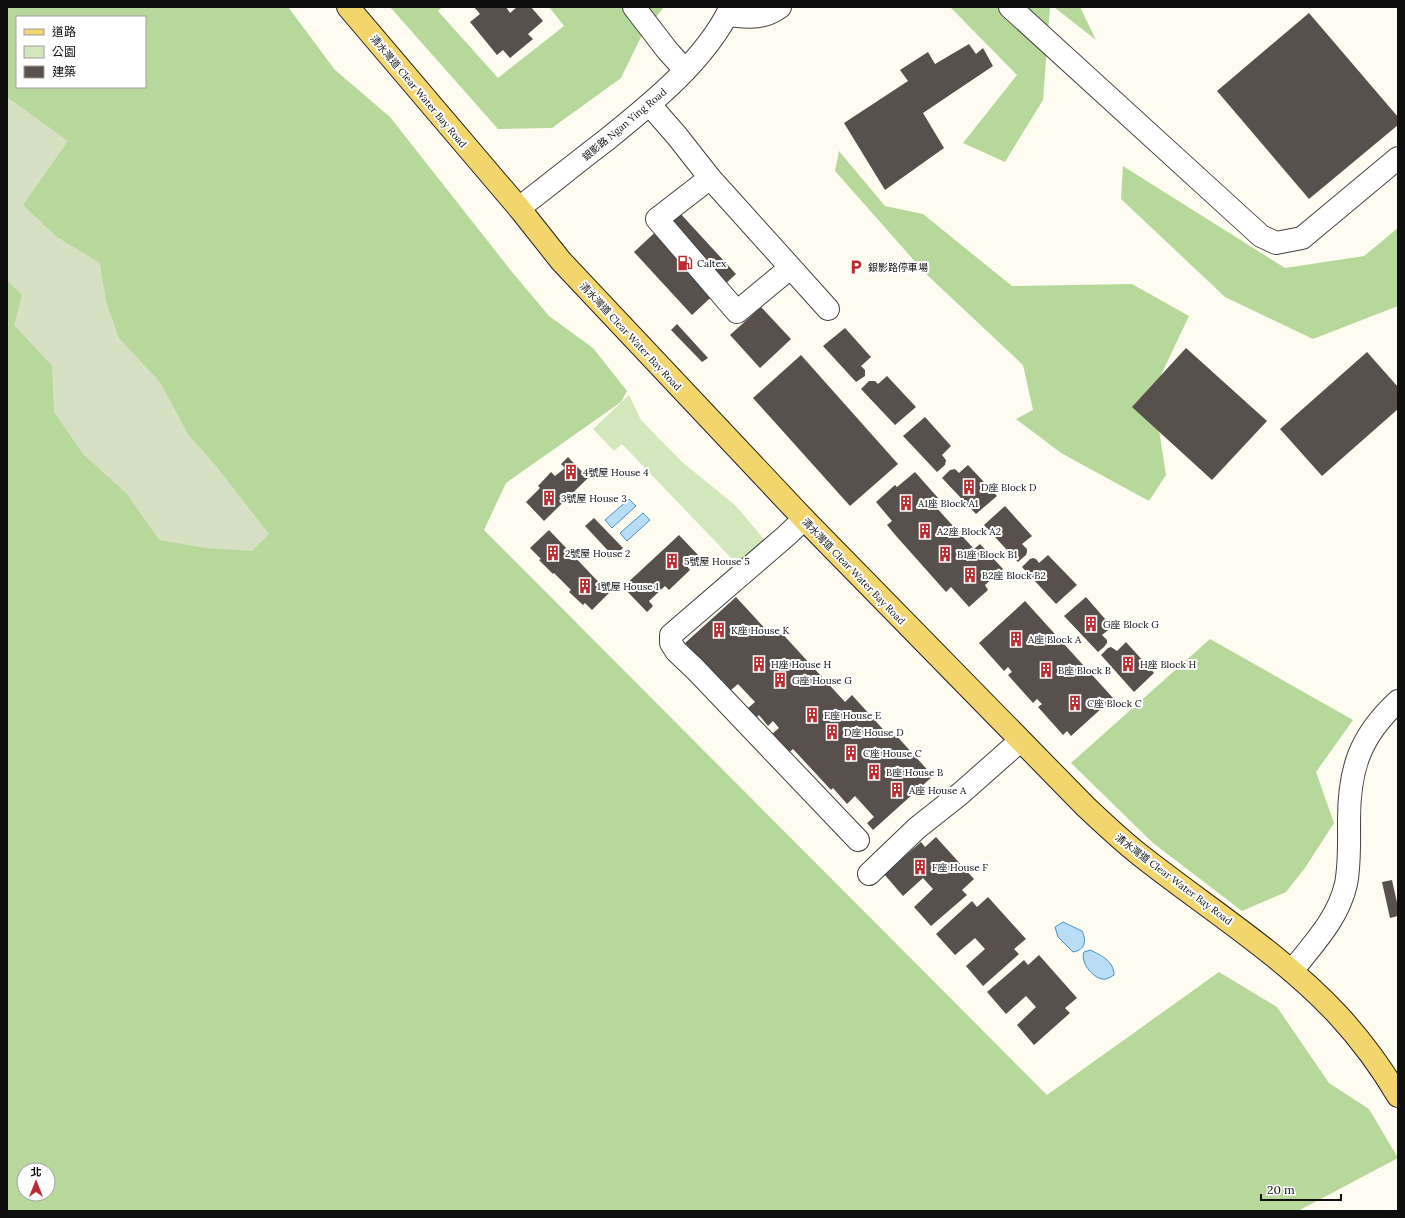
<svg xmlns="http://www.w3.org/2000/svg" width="1405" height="1218" viewBox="0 0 1405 1218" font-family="Lora,'Noto Sans TC',serif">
	<rect width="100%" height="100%" fill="#fefcf1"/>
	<!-- green -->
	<path fill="#d2e8bc" d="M629 395 641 420 682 462 735 505 764 539 761 544 736 563 622 444 614 451 593 429Z"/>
	<!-- forest -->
	<g fill="#b6d89b" fill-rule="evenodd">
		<path d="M7 7H288L335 70 390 117 512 272 549 316 593 348 627 391 621 402 506 483 484 530 1047 1095 1219 972 1277 1007 1329 1083 1369 1109 1398 1158 1298 1211H7ZM17 17H145V87H17ZM24 1170H48V1194H24Z"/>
		<path d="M390 7H442L438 11 498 78 564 26 549 7H664L643 33 621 78 552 128 498 129Z"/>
		<path d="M950 7H1050L1043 100 1005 162 963 143 1017 75Z"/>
		<path d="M1054 7H1080L1096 40Z"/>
		<path d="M839 151 885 206 923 214 1012 286 1132 284 1189 316 1153 392 1166 475 1149 501 1061 453 1016 419 1033 410 1023 365 926 274 835 171Z"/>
		<path d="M1123 166 1285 268 1364 256 1398 228V306L1313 339 1225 297 1121 199Z"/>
		<path d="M1210 639 1353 720 1316 772 1334 823 1305 868 1286 892 1242 911 1153 843 1071 763Z"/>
	</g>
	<!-- cemetery -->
	<path fill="#d6e0c2" d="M7 97 68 141 23 205 57 237 100 263 106 301 119 338 160 382 188 434 217 467 269 534 252 551 205 548 159 540 127 494 83 454 54 412 52 366 14 325 22 295 7 281Z"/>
	<!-- water -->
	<g fill="#b8ddf4" stroke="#4191c9">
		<path d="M629 499 636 506 612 528 605 520Z"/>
		<path d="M643 513 650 520 627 541 620 533Z"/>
		<path d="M1063 922 1082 931C1087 941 1085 950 1073 952L1058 937 1055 927Z"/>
		<path d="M1090 950C1101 955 1114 961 1114 975 1111 977 1106 980 1102 979 1092 977 1080 962 1084 952Z"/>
	</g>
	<!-- building -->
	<g fill="#57504c">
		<path d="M474 7H506L510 13 517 7H531L543 21 528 34 533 39 510 58 503 50 497 55 470 22 480 14Z"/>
		<path d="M1309 13 1398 117V125L1309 199 1217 91Z"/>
		<path d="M969 44 976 54 983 48 993 66 923 113 944 148 885 190 844 123 908 81 900 70 928 52 935 64Z"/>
		<path d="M678 211 736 274 692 315 634 252Z"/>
		<path d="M761 307 791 339 760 368 730 335Z"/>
		<path d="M677 324 708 358 702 362 671 330Z"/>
		<path d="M845 328 871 357 861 366 865 370V376L856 382 823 346Z"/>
		<path d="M1186 348 1267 421 1212 480 1132 407Z"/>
		<path d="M1367 352 1398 387V409L1322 476 1280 429Z"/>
		<path d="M801 355 898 464 850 506 753 398Z"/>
		<path d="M887 376 916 407 895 425 861 389 869 381H875L878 384Z"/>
		<path d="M925 417 951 446 942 455 946 460 945 465 937 472 903 436Z"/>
		<path d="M568 457 588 478 544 521 526 502 540 488 538 486 551 472 555 476 565 468 561 464Z"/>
		<path d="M968 465 997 496 976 514 942 478 950 470 955 469 959 473Z"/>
		<path d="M915 472 939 499 934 505 974 549 980 544 1003 569 985 585 988 590 969 607 951 587 946 592 897 537 887 525 892 521 876 502 895 485 897 487Z"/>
		<path d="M1005 506 1032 536 1022 544 1027 549V552L1026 555 1018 562 984 525Z"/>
		<path d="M594 518 623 548 614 557 585 526Z"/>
		<path d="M549 530 609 593 592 610 585 603 583 605 569 592 571 590 554 573 553 574 539 560 541 559 530 548Z"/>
		<path d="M679 535 698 555 687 566 690 570 669 590 665 586 649 601 653 606 647 612 623 587Z"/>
		<path d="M1048 555 1077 585 1056 604 1022 567 1030 559 1033 558 1036 559 1039 563Z"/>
		<path d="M736 597 771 635 778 629 845 702 852 695 890 737 894 733 933 776 873 830 867 823 874 817 855 796 847 804 833 788 831 790 793 749 788 753 772 734 779 728 773 721 768 726 759 715 757 717 748 708 755 702 738 684 731 690 722 680 720 681 685 643Z"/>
		<path d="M1086 597 1112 627 1102 635 1107 640V643L1104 647 1098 652 1064 616Z"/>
		<path d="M1025 601 1113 698 1071 736 1067 731 1063 735 1038 707 1042 704 1037 699 1033 703 1008 675 1012 672 1008 667 1004 671 979 643Z"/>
		<path d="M1126 642 1154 673 1134 692 1101 655 1108 648 1111 647 1117 651Z"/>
		<path d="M936 837 974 879 962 890 967 895 931 926 914 907 933 889 923 878 903 896 884 874 921 842 925 847Z"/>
		<path d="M1392 880 1398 907V916L1390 918 1382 882Z"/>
		<path d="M988 897 1026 939 1014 949 1019 954 983 986 966 966 985 949 975 938 955 955 936 934 972 901 977 907Z"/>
		<path d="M1039 955 1077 998 1065 1008 1070 1013 1034 1045 1017 1025 1036 1007 1026 996 1006 1014 987 992 1024 960 1028 965Z"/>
	</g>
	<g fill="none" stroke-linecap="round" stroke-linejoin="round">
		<!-- minor casing -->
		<g stroke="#424242" stroke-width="24">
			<g id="minor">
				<path d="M634 7 667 50 685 70"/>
				<path d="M1010 7 1261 236 1276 243 1302 238 1398 158"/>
				<path d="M727 15C748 17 762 20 780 7"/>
				<path d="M650 105 677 136 710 178 828 309"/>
				<path d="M710 178 657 219 737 312 790 268"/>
				<path d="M519 208C548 186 576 163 605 141 651 104 705 61 731 7"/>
				<path d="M804 519 786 536 671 635V643L676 651 696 670 858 840"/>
				<path d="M869 874 917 828 960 794 1020 741"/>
				<path d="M1292 971C1313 944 1338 919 1346 884 1350 863 1349 841 1349 820 1349 769 1360 736 1398 701"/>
			</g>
		</g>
		<!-- major casing -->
		<g stroke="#202020" stroke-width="24">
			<path id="major" d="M348 7 519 208 561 261 804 519 1086 807C1104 824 1121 840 1140 855 1207 908 1280 953 1338 1015 1361 1040 1381 1067 1398 1096"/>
		</g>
		<!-- minor -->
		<use href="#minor" stroke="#fff" stroke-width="22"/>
		<!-- major -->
		<use href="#major" stroke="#f3d56d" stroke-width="22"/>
	</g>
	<!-- icons -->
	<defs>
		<g id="fuel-bare" transform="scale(1.2)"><path d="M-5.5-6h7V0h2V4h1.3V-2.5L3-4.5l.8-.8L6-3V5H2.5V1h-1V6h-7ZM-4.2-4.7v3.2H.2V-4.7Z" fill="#bb2b30" stroke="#fff" stroke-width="2.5" paint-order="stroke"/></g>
		<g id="parking-bare" transform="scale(1.2)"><path d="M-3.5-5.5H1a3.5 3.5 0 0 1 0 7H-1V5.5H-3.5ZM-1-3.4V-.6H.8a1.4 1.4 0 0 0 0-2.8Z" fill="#bb2b30" stroke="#fff" stroke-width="2.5" paint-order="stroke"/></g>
		<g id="building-bare" transform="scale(1.2)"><path d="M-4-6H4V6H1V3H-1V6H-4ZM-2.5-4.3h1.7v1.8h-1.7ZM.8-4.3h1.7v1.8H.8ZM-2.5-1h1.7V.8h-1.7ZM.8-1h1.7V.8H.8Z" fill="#bb2b30" stroke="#fff" stroke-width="2.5" paint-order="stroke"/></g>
	</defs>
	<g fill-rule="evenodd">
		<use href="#fuel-bare" x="685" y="263"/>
		<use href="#parking-bare" x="856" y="267"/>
		<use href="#building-bare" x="571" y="472"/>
		<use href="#building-bare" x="969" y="487"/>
		<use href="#building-bare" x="549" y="498"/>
		<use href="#building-bare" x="906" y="503"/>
		<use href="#building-bare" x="925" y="531"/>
		<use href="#building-bare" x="553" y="553"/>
		<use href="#building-bare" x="945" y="554"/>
		<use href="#building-bare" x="672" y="561"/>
		<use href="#building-bare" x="970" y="575"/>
		<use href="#building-bare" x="585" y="586"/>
		<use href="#building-bare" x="1091" y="624"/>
		<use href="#building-bare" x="719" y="630"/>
		<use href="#building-bare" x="1016" y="639"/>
		<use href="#building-bare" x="759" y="664"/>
		<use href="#building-bare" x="1128" y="664"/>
		<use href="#building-bare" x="1046" y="670"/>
		<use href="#building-bare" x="780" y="680"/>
		<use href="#building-bare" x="1075" y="703"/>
		<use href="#building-bare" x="812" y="715"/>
		<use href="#building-bare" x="832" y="732"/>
		<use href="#building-bare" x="851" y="753"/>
		<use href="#building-bare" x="874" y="772"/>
		<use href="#building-bare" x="897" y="790"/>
		<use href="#building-bare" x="920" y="867"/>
	</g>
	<g text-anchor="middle" stroke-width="4" stroke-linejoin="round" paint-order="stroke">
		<!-- street labels -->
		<g font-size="10" fill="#0f0f0f" stroke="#fff">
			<text transform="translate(419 91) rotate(50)" y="4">清水灣道 Clear Water Bay Road</text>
			<text transform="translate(624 124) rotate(-40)" y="4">銀影路 Ngan Ying Road</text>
			<text transform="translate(631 336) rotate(47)" y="4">清水灣道 Clear Water Bay Road</text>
			<text transform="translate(854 571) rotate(46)" y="4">清水灣道 Clear Water Bay Road</text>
			<text transform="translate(1174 879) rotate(37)" y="4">清水灣道 Clear Water Bay Road</text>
		</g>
		<!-- poi labels -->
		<g font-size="10" fill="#0f0f0f" stroke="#fff" text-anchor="start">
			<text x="697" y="267">Caltex</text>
			<text x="868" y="271">銀影路停車場</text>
			<text x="583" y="476">4號屋 House 4</text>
			<text x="981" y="491">D座 Block D</text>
			<text x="561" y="502">3號屋 House 3</text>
			<text x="918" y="507">A1座 Block A1</text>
			<text x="937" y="535">A2座 Block A2</text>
			<text x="565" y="557">2號屋 House 2</text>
			<text x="957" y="558">B1座 Block B1</text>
			<text x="684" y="565">5號屋 House 5</text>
			<text x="982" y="579">B2座 Block B2</text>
			<text x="597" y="590">1號屋 House 1</text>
			<text x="1103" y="628">G座 Block G</text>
			<text x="731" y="634">K座 House K</text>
			<text x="1028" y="643">A座 Block A</text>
			<text x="771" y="668">H座 House H</text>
			<text x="1140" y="668">H座 Block H</text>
			<text x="1058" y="674">B座 Block B</text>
			<text x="792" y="684">G座 House G</text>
			<text x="1087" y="707">C座 Block C</text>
			<text x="824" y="719">E座 House E</text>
			<text x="844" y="736">D座 House D</text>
			<text x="863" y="757">C座 House C</text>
			<text x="886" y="776">B座 House B</text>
			<text x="909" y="794">A座 House A</text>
			<text x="932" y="871">F座 House F</text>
		</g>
	</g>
	<!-- border -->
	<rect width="1405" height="1218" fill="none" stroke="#0f0f0f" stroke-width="16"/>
	<!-- legend -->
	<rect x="16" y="16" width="130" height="72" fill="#ffffff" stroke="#9f9f9f"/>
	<rect x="24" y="29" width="20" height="6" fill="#f3d56d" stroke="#9f9f9f"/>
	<text x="52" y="36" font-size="12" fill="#0f0f0f">道路</text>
	<rect x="24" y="46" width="20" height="12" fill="#d2e8bc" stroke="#9f9f9f"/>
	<text x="52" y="56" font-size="12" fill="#0f0f0f">公園</text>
	<rect x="24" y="66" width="20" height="12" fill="#57504c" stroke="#9f9f9f"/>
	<text x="52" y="76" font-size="12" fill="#0f0f0f">建築</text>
	<!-- north arrow -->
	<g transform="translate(36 1182)"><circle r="19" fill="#ffffff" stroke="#9f9f9f"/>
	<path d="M0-3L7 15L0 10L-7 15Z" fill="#bb2b30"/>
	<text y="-6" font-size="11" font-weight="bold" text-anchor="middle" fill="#0f0f0f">北</text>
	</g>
	<!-- scale -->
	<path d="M1261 1194v6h80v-6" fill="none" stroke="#0f0f0f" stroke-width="2"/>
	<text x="1267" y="1194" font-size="12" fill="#0f0f0f" stroke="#ffffff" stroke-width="3" paint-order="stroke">20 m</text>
</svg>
